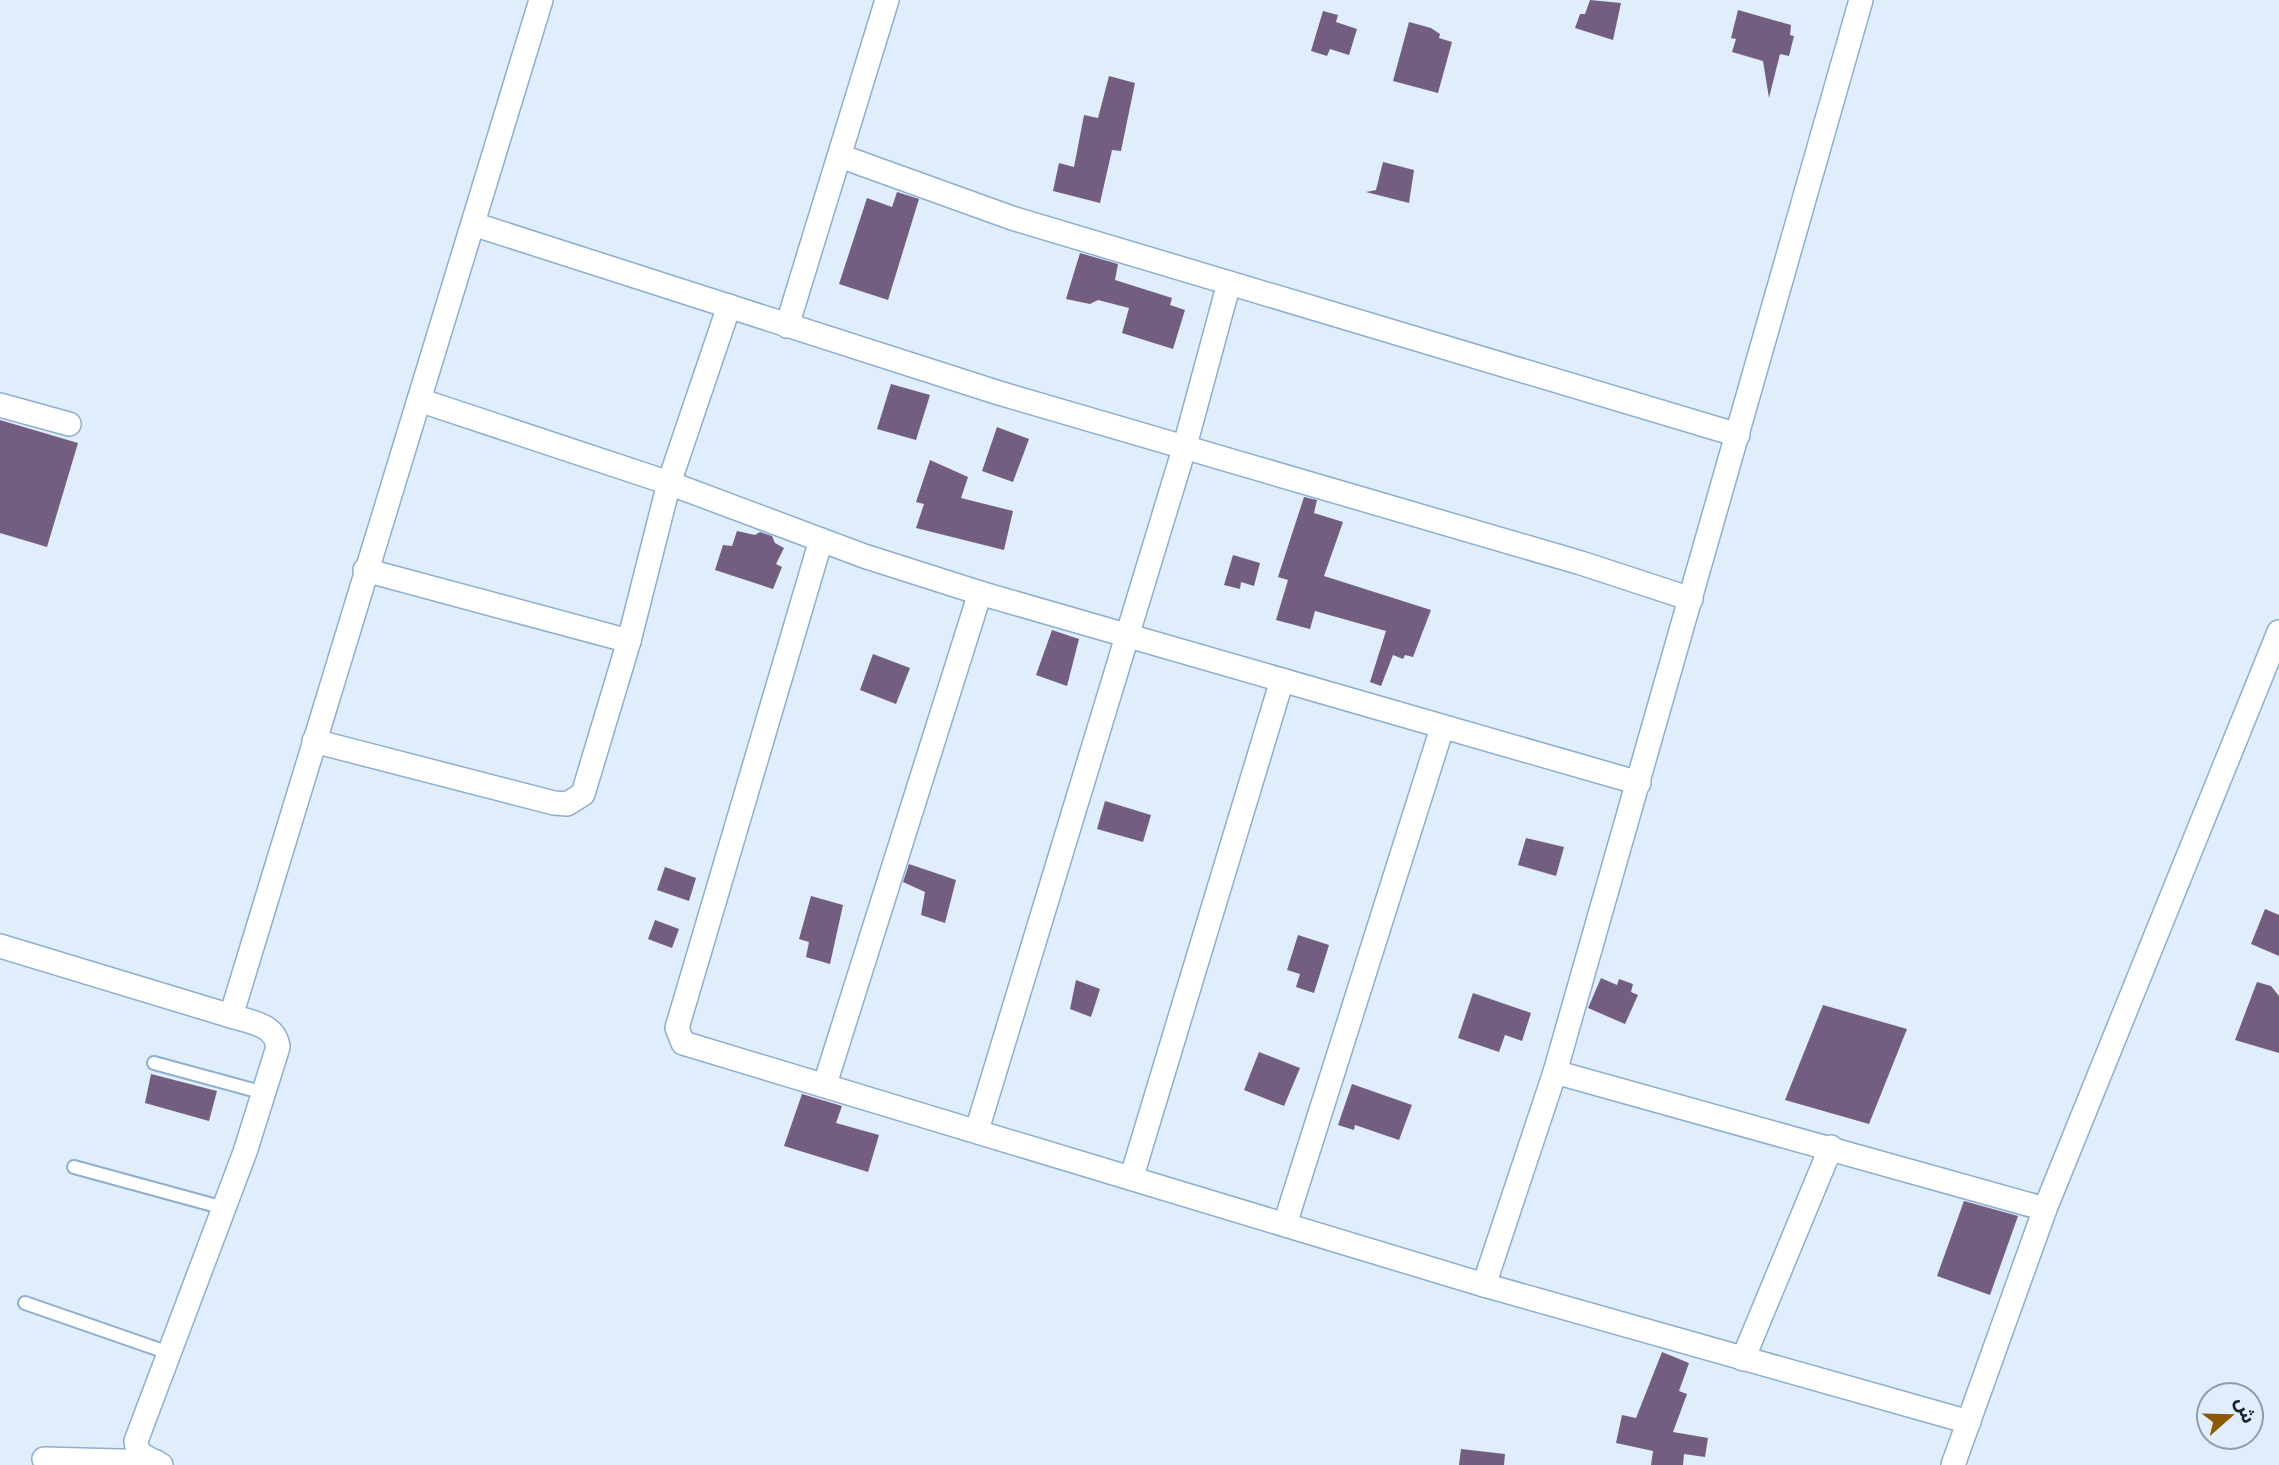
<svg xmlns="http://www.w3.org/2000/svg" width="2279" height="1465" viewBox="0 0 2279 1465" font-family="Inter,'Noto Sans Arabic',sans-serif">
	<rect width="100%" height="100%" fill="#e0edfb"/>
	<!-- building -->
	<g fill="#735e82">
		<path d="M1590 0 1621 3 1613 40 1575 28 1580 14H1585Z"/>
		<path d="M1738 10 1791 25 1790 35 1794 36 1789 56 1780 54 1769 98 1763 61 1732 52 1736 39 1731 38Z"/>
		<path d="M1323 11 1338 15 1336 22 1357 29 1349 55 1330 49 1327 56 1311 51Z"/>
		<path d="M1409 22 1431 28 1440 34 1439 38 1452 42 1438 93 1393 81Z"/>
		<path d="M1109 76 1135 83 1121 151 1112 150 1100 203 1053 191 1059 163 1074 167 1084 115 1098 118Z"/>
		<path d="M1383 162 1414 170 1409 203 1366 192 1376 190Z"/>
		<path d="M897 192 919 199 888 300 839 284 867 198 892 207Z"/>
		<path d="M1080 253 1118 264 1115 280 1172 298 1170 305 1185 310 1173 349 1122 333 1129 308 1098 300 1090 304 1066 299Z"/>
		<path d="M891 384 930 395 916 440 877 429Z"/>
		<path d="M0 420 78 443 47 547 0 533Z"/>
		<path d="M997 427 1029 439 1013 482 982 471Z"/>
		<path d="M930 460 968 477 961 498 1013 511 1004 550 916 528 924 504 916 502Z"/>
		<path d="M1304 497 1317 500 1314 513 1343 522 1324 576 1431 610 1413 657 1405 655 1403 659 1393 655 1381 686 1370 682 1386 631 1315 611 1310 629 1276 620 1288 580 1278 577Z"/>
		<path d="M737 531 755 535 760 532 772 536 775 543 784 548 776 564 782 567 773 589 715 570 723 545 732 546Z"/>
		<path d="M1233 555 1260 563 1254 586 1241 582 1240 589 1224 585Z"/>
		<path d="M1052 630 1079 639 1067 686 1036 675Z"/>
		<path d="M873 654 910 668 896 704 860 690Z"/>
		<path d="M1105 801 1151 815 1143 842 1097 829Z"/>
		<path d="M1526 838 1564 847 1556 876 1518 865Z"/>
		<path d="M909 864 956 880 945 923 921 915 925 892 903 882Z"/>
		<path d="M665 867 696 878 689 901 657 890Z"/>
		<path d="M811 896 843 905 830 964 806 957 809 942 799 939Z"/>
		<path d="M2265 909 2279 915V956L2251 944Z"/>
		<path d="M655 920 679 929 672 948 648 939Z"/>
		<path d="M1298 935 1329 945 1314 993 1296 987 1300 974 1287 970Z"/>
		<path d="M1601 978 1617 985 1619 979 1633 984 1631 992 1638 995 1625 1024 1588 1008Z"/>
		<path d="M1076 980 1100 989 1091 1017 1070 1009Z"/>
		<path d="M2257 982 2271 986 2279 996V1053L2235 1040Z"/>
		<path d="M1473 993 1531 1013 1522 1041 1505 1035 1499 1052 1458 1038Z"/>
		<path d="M1823 1005 1907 1029 1869 1124 1785 1100Z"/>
		<path d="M1259 1052 1300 1068 1284 1106 1244 1090Z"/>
		<path d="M151 1074 217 1091 209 1121 145 1103Z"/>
		<path d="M1352 1084 1412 1105 1399 1140 1355 1125 1354 1130 1338 1125Z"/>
		<path d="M802 1094 842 1106 836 1123 879 1135 868 1172 784 1146Z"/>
		<path d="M1964 1201 2018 1216 1990 1295 1937 1276Z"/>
		<path d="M1662 1352 1689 1363 1679 1391 1687 1394 1673 1432 1708 1438 1705 1457 1684 1454 1683 1465H1651L1653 1451 1616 1443 1622 1415 1636 1418Z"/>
		<path d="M1461 1449 1505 1454 1504 1465H1459Z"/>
	</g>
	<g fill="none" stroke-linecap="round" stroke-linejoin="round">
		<!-- lane casing -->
		<g stroke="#8eaecf" stroke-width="16">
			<g id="lane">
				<path d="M154 1063 264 1093"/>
				<path d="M74 1167 224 1208"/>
				<path d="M25 1303 169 1353"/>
			</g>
		</g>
		<!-- street casing -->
		<g stroke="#8eaecf" stroke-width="26">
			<g id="street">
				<path d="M840 156 1012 218 1738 435"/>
				<path d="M473 224 999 393 1581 563 1691 599"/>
				<path d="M787 326 887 0"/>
				<path d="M419 400 669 483 864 556 980 593 1639 783"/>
				<path d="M0 405 69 424"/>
				<path d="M821 540 677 1028 683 1043 1484 1285 1969 1422"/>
				<path d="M365 570 629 641"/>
				<path d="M314 741 554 803 567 804 583 794 629 641 669 483 729 306"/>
				<path d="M0 946 231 1016C250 1022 275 1024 278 1047L245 1152 136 1441 138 1453 161 1465"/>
				<path d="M231 1016 541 0"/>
				<path d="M1555 1072 2045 1209"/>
				<path d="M825 1084 980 593"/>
				<path d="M977 1130 1184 449 1229 283"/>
				<path d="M1132 1176 1282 680"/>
				<path d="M1285 1224 1442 728"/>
				<path d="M1484 1285 1555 1072 1861 0"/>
				<path d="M1743 1359 1831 1147"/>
				<path d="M44 1459 156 1462"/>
				<path d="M1953 1465 2045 1209 2279 632"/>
			</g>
		</g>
		<!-- lane -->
		<use href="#lane" stroke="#fff" stroke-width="12"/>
		<!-- street -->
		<use href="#street" stroke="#fff" stroke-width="23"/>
	</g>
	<!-- north arrow -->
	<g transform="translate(2230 1416) rotate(70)"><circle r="33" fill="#e0edfb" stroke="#909daa" stroke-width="2"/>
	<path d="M0-5L12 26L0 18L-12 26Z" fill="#8c5906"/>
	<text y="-10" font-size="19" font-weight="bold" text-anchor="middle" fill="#182431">ش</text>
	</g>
</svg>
